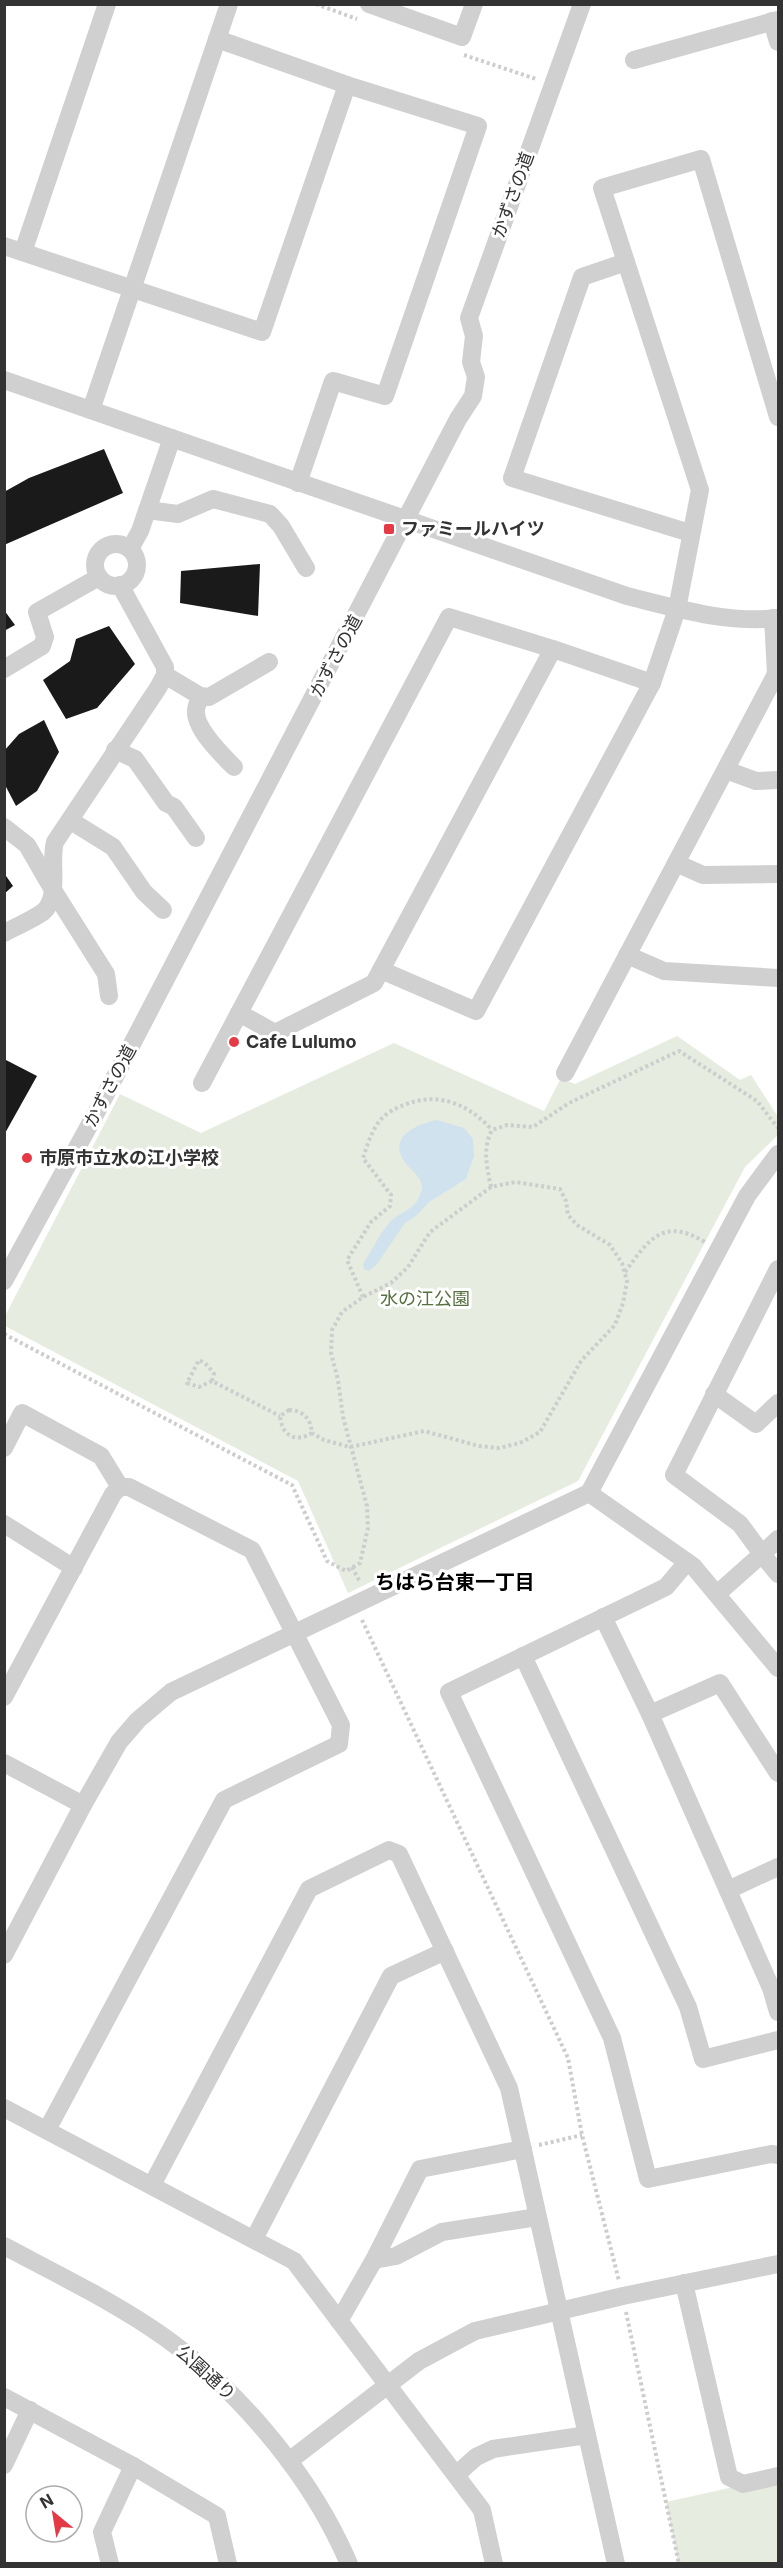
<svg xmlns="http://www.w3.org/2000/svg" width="783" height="2568" viewBox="0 0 783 2568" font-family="Inter,'Noto Sans JP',sans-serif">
	<rect width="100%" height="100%" fill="#fff"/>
	<!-- green -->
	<g fill="#e6ecdf">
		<path d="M677 1036 740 1080 751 1075 778 1117V1135L745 1167 578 1481 348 1593 298 1481 5 1326 4 1318 120 1094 201 1133 394 1043 544 1111 561 1078 575 1084Z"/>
		<path d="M778 2477V2563H678L666 2502Z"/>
	</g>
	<!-- water -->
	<path fill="#cfe2ee" d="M437 1120 464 1128 473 1139 474 1156 466 1179 429 1202 417 1215 405 1223 377 1264 369 1271 364 1269 363 1264C372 1251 380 1232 391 1221 400 1212 414 1210 419 1197 420 1194 422 1191 422 1188 422 1176 410 1170 404 1161 388 1136 417 1124 437 1120Z"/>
	<!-- building -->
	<g fill="#1a1a1a">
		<path d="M104 449 123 493 4 545V492L29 478Z"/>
		<path d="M260 564 258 616 180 603 181 571Z"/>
		<path d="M4 610 15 625 4 631Z"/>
		<path d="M109 626 135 664 97 708 66 719 43 680 70 661 76 639Z"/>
		<path d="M44 720 59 752 37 791 16 806 4 783V751L19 734Z"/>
		<path d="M4 873 13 886 4 894Z"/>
		<path d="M4 1059 37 1076 4 1135Z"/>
	</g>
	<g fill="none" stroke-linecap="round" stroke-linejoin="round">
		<!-- path -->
		<g stroke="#cdcdcd" stroke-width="4" stroke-dasharray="3 3" stroke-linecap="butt">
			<path d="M316 4 357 19"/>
			<path d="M464 55 536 79"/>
			<path d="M491 1187C487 1167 482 1149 492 1130L507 1125 533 1127 569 1103 679 1051 757 1101 778 1128"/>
			<path d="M625 1272C649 1239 663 1217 705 1242"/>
			<path d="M363 1297 347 1260 371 1222 390 1206 391 1195 363 1158C367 1146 371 1133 378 1123 383 1115 395 1108 404 1105 439 1091 468 1104 492 1130"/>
			<path d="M4 1334 292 1485 327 1561 346 1571 360 1563 368 1528 367 1506 343 1417 338 1380 331 1353 332 1330 342 1312 363 1297 391 1283 408 1267 430 1232 491 1187 515 1182 560 1189 566 1201 568 1215 577 1225 610 1245 622 1263 627 1281 623 1303 615 1325 581 1361 540 1432 520 1443 499 1448 479 1446 424 1431 350 1447 324 1440 312 1433"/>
			<path d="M212 1381 214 1374C209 1367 206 1363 199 1360L187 1383 199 1387 212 1381 280 1416"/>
			<path d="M289 1410C303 1410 311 1419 312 1433 295 1443 282 1436 280 1416Z"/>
			<path d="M352 1567 360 1582"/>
			<path d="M362 1620 568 2058 582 2135 619 2281"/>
			<path d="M539 2145 582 2135"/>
			<path d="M626 2312 679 2564"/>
		</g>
		<!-- minor -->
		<g stroke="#d0d0d0" stroke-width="18">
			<path d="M369 4 462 37 474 4"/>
			<path d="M772 21 778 42"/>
			<path d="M634 60 778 20"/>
			<path d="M4 246 262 332 347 85 217 39"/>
			<path d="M23 252 107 4"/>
			<path d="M626 262 582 277 512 478 690 533"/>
			<path d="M4 380 627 596C675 608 728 624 778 618"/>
			<path d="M91 410 229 4"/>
			<path d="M298 483 333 381 385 396 478 126 347 85"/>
			<path d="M147 510 178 514 213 499 270 514 281 526 306 568"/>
			<circle cx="116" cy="565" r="21"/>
			<path d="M130 549 140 531 172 438"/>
			<path d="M773 618 776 674 778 675"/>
			<path d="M4 669 42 646 45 637 37 612 99 577"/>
			<path d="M165 675 200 696 209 697 269 662"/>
			<path d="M200 696C199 701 196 706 196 711 195 729 222 755 234 767"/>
			<path d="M115 750 135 759 166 803 174 807 196 838"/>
			<path d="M726 770 756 781 778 780"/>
			<path d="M71 821 113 847 144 892 163 910"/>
			<path d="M4 827 27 845 53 890 106 974 109 996"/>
			<path d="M676 863 703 875 778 874"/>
			<path d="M4 933C17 926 32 920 43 912 61 897 49 862 55 842L158 688 165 675V667L120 585"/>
			<path d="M627 955 664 971 778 978"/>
			<path d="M381 970 476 1011 652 683 677 609 700 490 602 188 701 159 778 417"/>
			<path d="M239 1013 275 1033 374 983 553 649 652 683"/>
			<path d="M565 1073 776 674"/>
			<path d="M202 1083 449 617 553 649"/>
			<path d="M4 1281 96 1113 458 419 473 396 476 377 471 362 474 336 469 318 582 4"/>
			<path d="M714 1394 756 1424 778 1403"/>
			<path d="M4 1448 22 1413 101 1456 120 1487"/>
			<path d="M589 1493 693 1566 778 1668"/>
			<path d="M4 1524 74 1568"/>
			<path d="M778 1539 762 1554 778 1574"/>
			<path d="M687 1562 666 1587 449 1692 612 2038 648 2179 771 2154 778 2155"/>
			<path d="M717 1594 762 1554 740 1524 674 1475 778 1269"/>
			<path d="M603 1617 650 1714 771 1988 778 2012"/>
			<path d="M523 1656 688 2007 703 2059 778 2040"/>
			<path d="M4 1697 113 1494 120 1487H129L252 1550 341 1725 339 1744 224 1800 47 2130"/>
			<path d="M650 1714 720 1683 778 1773"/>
			<path d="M4 1763 83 1805"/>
			<path d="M728 1890 778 1867"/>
			<path d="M4 1955 83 1805 119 1742 138 1720 171 1692 589 1493 747 1196 778 1154"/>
			<path d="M4 2108 294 2261 482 2510 494 2564"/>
			<path d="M152 2185 309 1889 389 1850 399 1854 509 2088 616 2564"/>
			<path d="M254 2239 391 1976 445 1951"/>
			<path d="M4 2246C53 2272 102 2296 148 2326 231 2380 310 2472 349 2564"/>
			<path d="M374 2260 396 2256 442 2232 537 2217"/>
			<path d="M684 2283 729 2477 743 2484 778 2476"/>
			<path d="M339 2321 374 2260 420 2169 523 2149"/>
			<path d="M4 2397 133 2466 217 2516 228 2564"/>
			<path d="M289 2461 419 2361 475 2331 623 2296 778 2264"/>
			<path d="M4 2465 30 2410"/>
			<path d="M456 2475 476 2457 493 2449 587 2435"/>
			<path d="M110 2564 102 2532 133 2466"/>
		</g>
	</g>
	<!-- markers -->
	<g fill="#e63946" stroke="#fff" stroke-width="2">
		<rect x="383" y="523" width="12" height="12" rx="3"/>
		<circle cx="234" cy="1042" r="6"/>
		<circle cx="27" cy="1158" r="6"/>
	</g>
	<g text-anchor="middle" stroke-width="6" stroke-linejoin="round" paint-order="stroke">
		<!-- street labels -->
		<g font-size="18" fill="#333" stroke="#fff">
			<text transform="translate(513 195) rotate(-70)" y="6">かずさの道</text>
			<text transform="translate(336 656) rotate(-62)" y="6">かずさの道</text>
			<text transform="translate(110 1086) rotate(-62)" y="6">かずさの道</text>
			<text transform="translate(206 2373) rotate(42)" y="6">公園通り</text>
		</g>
		<!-- poi labels -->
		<g font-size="18" font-weight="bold" fill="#333" stroke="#fff" text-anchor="start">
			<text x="401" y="535">ファミールハイツ</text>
			<text x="246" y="1048">Cafe Lulumo</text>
			<text x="39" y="1164">市原市立水の江小学校</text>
		</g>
		<!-- park labels -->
		<g font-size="18" fill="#56703f" stroke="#fff">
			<text x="425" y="1305">水の江公園</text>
		</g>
		<!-- neighbourhood labels -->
		<g font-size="20" font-weight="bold" fill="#000" stroke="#fff">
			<text x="455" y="1589">ちはら台東一丁目</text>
		</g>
	</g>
	<!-- border -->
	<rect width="783" height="2568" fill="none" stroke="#333333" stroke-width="12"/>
	<!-- north arrow -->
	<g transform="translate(54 2514) rotate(330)"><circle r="28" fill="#ffffff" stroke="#adadad" stroke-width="1.5"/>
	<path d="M0-4.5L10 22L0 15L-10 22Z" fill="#e63946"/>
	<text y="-9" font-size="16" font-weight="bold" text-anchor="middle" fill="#333333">N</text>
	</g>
</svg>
